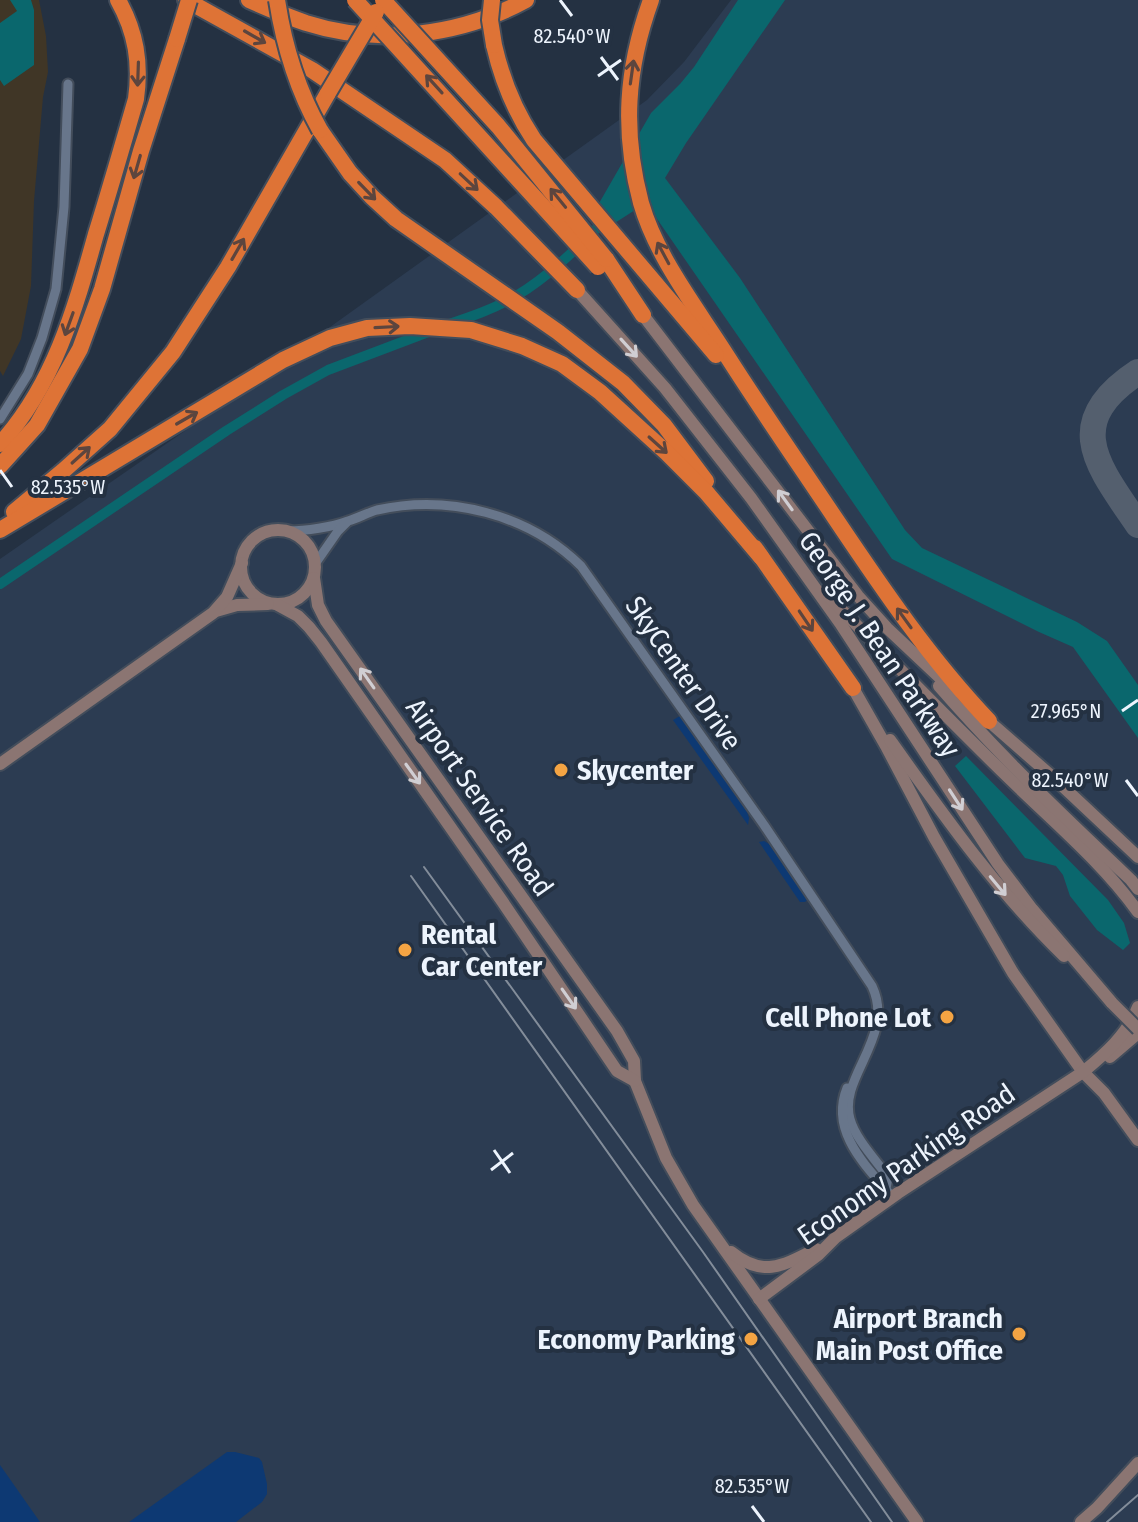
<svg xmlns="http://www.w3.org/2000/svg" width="1138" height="1522" viewBox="0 0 1138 1522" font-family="'Fira Sans Condensed',sans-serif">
	<rect width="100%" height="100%" fill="#243142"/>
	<!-- commercial -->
	<path fill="#403626" d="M0 0H39L46 36 48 72 43 97 34 201 31 286 21 339 3 376 0 371Z"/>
	<!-- built -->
	<path fill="#2c3c52" d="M731 0H1138V1522H0V559L189 428 647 100 684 62Z"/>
	<!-- green -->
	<g fill="#0d3973">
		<path d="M680 716 747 812 749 818 748 825 673 720Z"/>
		<path d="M764 841 769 844 807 900 805 902H800L759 842Z"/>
		<path d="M227 1452H235L259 1458 262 1462 267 1484V1494L262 1502 236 1522H129Z"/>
		<path d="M0 1465 40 1522H0Z"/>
	</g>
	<!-- water -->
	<g fill="#0a676d">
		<path d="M10 0H31L34 10V65L4 86 0 80V23L17 11Z"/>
		<path d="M738 0H785L686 143 665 178 740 278 905 530 922 548 1077 622 1107 641 1138 685V738L1073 647 1039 632 892 559 646 203 607 228 598 205 651 113 680 84 694 67Z"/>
		<path d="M966 756 1108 900 1124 923 1130 943 1123 950 1097 930 1070 896 1063 875 1056 866 1025 858 955 766Z"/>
	</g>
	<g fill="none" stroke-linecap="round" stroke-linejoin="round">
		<!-- canal -->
		<g stroke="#0a676d" stroke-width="10">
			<path d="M446 325C470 317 494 309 516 296 550 276 579 246 607 218"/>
			<path d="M0 584 226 431 283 395 328 370 431 331"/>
		</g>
		<!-- taxiway -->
		<path stroke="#545f6e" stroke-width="26" d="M1138 372C1060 423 1098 466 1138 525"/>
		<!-- street casing -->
		<g stroke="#434d5b" stroke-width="13">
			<g id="street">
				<path d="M0 419 28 374 42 338 56 289 64 207 68 84"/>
				<path d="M288 531C306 531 332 527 348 521 358 518 367 513 377 510 449 494 528 514 581 566L764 825 872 986C896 1037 838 1077 850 1119 856 1140 876 1160 888 1177L886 1189"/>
				<path d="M315 564 338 531 347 522"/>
				<path d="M847 1088C830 1130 863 1163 889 1193"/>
			</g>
		</g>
		<!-- secondary casing -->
		<g stroke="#434d5b" stroke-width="16">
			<g id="secondary">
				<path d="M577 290 665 388 751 498 840 623 998 864 1032 909 1112 1003"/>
				<path d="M643 315 858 596 887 628 955 692"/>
				<circle cx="278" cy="567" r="37"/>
				<path d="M314 578 318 605 326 621 617 1031 634 1061 635 1081 666 1158 693 1205 917 1522"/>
				<path d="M829 597C889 658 949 720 1011 780 1054 822 1103 863 1138 912"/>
				<path d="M276 604 298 616 309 627 321 642 502 901 617 1071 635 1081"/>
				<path d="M216 611 237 605 268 604"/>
				<path d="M939 686C999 755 1065 818 1131 880L1138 889"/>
				<path d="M853 688 886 746 934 837 1013 973 1083 1072 1104 1093 1138 1140"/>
				<path d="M984 717 1056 780 1138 857"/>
				<path d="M890 740C944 816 997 891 1064 956"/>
				<path d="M0 764 213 613 227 597 242 563"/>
				<path d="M1110 1057 1138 1033"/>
				<path d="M731 1252C763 1278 783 1266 816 1249"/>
				<path d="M759 1299 818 1255 836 1237 898 1193 1083 1072C1105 1054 1127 1035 1138 1007"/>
				<path d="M1081 1522 1097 1508 1138 1463"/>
			</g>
		</g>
		<!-- highway casing -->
		<g stroke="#434d5b" stroke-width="20">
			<g id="highway">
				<path d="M186 0 312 70 445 160 496 207 577 290"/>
				<path d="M249 0C267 8 286 16 306 23 378 46 460 36 526 0"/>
				<path d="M651 0C626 69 622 132 641 203 657 258 696 307 727 356 762 411 799 464 835 518 882 588 930 659 989 721"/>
				<path d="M494 45C502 80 514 110 534 140L716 355"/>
				<path d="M320 130 350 173 372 197 396 219 558 332 623 383 664 425 706 481"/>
				<path d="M606 259 643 315"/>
				<path d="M0 444C54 385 75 309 96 234 110 189 123 144 136 99 141 63 136 32 118 0"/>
				<path d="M0 466 37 425 80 349 102 289 141 151 177 39"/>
				<path d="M14 512 63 471 110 429 173 352 228 267 328 93"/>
				<path d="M0 530 283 360 330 338 367 328 410 326 471 330 522 346 562 364 600 392 667 453 706 492 761 557"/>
				<path d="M755 548 853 688"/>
			</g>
		</g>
		<!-- street -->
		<use href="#street" stroke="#68768b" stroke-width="9"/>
		<!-- secondary -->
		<use href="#secondary" stroke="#8b7572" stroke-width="12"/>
		<!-- highway -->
		<use href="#highway" stroke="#de7336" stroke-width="16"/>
		<!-- tram -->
		<g stroke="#838d9a" stroke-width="2">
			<path d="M424 867 703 1252 892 1522"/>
			<path d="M411 876 871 1522"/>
			<path d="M1107 1522 1138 1495"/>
		</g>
		<!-- secondary-bridge casing -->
		<g stroke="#434d5b" stroke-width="16" stroke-linecap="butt">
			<path id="secondary-bridge" d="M1112 1003 1138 1029"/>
		</g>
		<!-- highway-bridge casing -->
		<g stroke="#434d5b" stroke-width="20" stroke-linecap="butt">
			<g id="highway-bridge">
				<path d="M277 0C284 46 297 89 320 130"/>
				<path d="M355 0 598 267"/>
				<path d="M383 0 498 126 606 259"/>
				<path d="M492 0 490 20 494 45"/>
				<path d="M177 39 189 0"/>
				<path d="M328 93 376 12"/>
			</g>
		</g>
		<!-- secondary-bridge -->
		<use href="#secondary-bridge" stroke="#8b7572" stroke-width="12"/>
		<!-- highway-bridge -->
		<use href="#highway-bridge" stroke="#de7336" stroke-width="16"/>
	</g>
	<!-- one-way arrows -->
	<defs><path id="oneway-shaft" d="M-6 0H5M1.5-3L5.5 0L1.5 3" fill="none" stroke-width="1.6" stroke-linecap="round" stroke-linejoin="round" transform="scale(2)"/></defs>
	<g stroke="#5c453e">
		<use href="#oneway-shaft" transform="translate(255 37) rotate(30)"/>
		<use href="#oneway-shaft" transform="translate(632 72) rotate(-82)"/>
		<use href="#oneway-shaft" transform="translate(138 74) rotate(92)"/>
		<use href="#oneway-shaft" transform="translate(434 84) rotate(-132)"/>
		<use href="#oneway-shaft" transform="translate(137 167) rotate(106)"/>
		<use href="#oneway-shaft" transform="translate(469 182) rotate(43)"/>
		<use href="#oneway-shaft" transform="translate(367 191) rotate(46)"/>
		<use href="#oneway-shaft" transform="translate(558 198) rotate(-129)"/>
		<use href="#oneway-shaft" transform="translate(238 249) rotate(-60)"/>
		<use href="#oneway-shaft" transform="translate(663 253) rotate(-118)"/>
		<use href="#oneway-shaft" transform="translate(69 324) rotate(110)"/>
		<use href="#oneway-shaft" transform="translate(387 327) rotate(-3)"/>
		<use href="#oneway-shaft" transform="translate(187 418) rotate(-30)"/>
		<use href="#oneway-shaft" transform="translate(658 445) rotate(42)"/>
		<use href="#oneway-shaft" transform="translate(81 455) rotate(-42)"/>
		<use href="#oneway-shaft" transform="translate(904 618) rotate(-126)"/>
		<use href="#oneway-shaft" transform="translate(806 621) rotate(56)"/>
	</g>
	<g stroke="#d0ced3">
		<use href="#oneway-shaft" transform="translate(629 348) rotate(48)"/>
		<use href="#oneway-shaft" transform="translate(785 500) rotate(-126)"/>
		<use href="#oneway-shaft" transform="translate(367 678) rotate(-125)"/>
		<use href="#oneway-shaft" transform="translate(413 774) rotate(54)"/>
		<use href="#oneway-shaft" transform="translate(956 800) rotate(57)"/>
		<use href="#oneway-shaft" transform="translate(998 886) rotate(50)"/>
		<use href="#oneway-shaft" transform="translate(569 999) rotate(55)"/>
	</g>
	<!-- ticks -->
	<path fill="none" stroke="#edf4fd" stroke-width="3" d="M560 0 572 16M601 57 618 80M598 76 621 60M0 470 12 487M1122 711 1138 700M1126 780 1138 796M494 1150 510 1173M491 1170 513 1153M752 1506 764 1522"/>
	<!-- markers -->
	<g fill="#f4a443" stroke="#243142" stroke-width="3">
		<circle cx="561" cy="770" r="8"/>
		<circle cx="405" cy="950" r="8"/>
		<circle cx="947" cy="1017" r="8"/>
		<circle cx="1019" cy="1334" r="8"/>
		<circle cx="751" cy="1339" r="8"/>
	</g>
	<g text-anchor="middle" stroke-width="8" stroke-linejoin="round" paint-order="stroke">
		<!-- street labels -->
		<g font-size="28" fill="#edf4fd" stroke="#243142">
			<text transform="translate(880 644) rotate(56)" y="10">George J. Bean Parkway</text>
			<text transform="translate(684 673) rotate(55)" y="10">SkyCenter Drive</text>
			<text transform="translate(480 797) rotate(55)" y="10">Airport Service Road</text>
			<text transform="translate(906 1164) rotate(-35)" y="10">Economy Parking Road</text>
		</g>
		<!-- poi labels -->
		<g font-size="28" font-weight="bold" fill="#edf4fd" stroke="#243142" text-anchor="end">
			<text x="577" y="780" text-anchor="start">Skycenter</text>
			<text x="421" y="944" text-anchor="start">Rental<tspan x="421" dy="32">Car Center</tspan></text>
			<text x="931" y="1027">Cell Phone Lot</text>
			<text x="1003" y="1328">Airport Branch<tspan x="1003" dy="32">Main Post Office</tspan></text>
			<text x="735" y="1349">Economy Parking</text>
		</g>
	</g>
	<g font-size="20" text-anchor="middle" fill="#edf4fd" stroke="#243142" stroke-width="8" stroke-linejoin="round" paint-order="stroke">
		<text x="572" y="43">82.540°W</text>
		<text x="68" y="494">82.535°W</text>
		<text x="1066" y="718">27.965°N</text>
		<text x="1070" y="787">82.540°W</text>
		<text x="752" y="1493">82.535°W</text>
	</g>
</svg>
